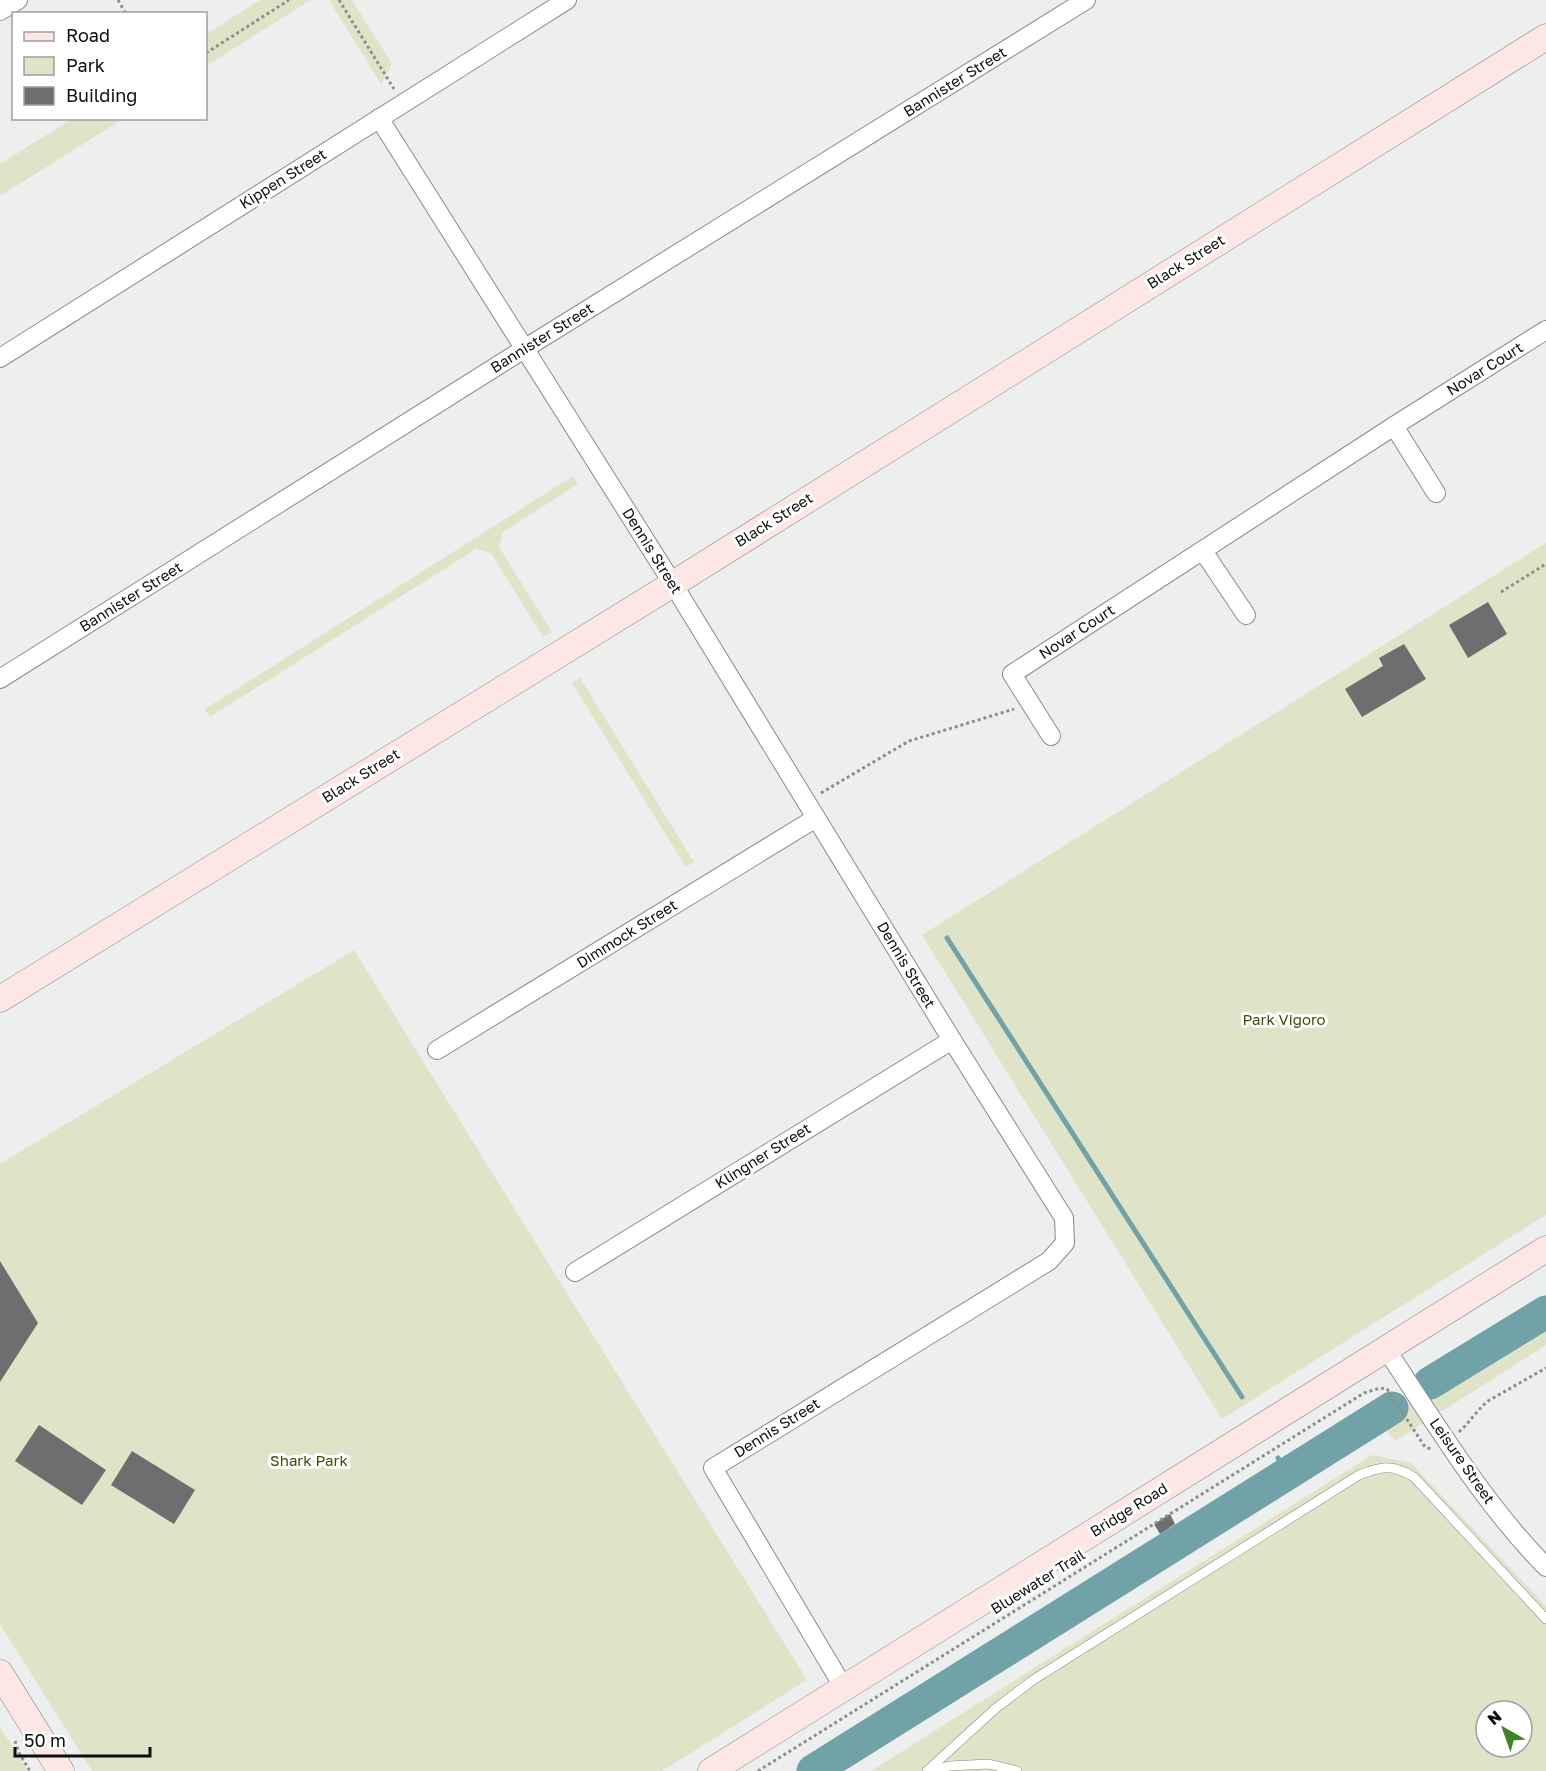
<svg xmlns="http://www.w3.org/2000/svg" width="1546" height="1771" viewBox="0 0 1546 1771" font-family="'Golos Text',sans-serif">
	<rect width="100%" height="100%" fill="#edeeee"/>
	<!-- green -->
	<g fill="#dfe3c8" fill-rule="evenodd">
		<path d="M260 0H311L206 66V34Z"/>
		<path d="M329 0H352L392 64 381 84Z"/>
		<path d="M72 119H123L0 196V164Z"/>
		<path d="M573 476 578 484 503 532 499 547 552 632 543 637 491 553 476 549 210 717 205 709Z"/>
		<path d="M1546 543V1215L1222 1419 922 935Z"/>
		<path d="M580 678 694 862 686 867 572 683Z"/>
		<path d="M354 950 807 1680 662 1771H92L0 1624V1164Z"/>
		<path d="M1546 1313V1345L1395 1441 1376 1420Z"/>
		<path d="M1372 1455 1411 1463 1546 1606V1771H871ZM1486 1711H1522V1747H1486Z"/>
		<path d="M0 1727 28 1771H0Z"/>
	</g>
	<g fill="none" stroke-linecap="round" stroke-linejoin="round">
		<!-- stream -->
		<g stroke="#71a2a7" stroke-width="5">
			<path d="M947 938 1242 1397"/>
			<path d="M1278 1458 1289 1474"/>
		</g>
		<!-- river -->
		<g stroke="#71a2a7" stroke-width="33">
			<path d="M1430 1383 1546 1312"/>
			<path d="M813 1771 1392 1408"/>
		</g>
	</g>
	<!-- building -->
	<g fill="#6e6e6f">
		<path d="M1488 602 1507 634 1468 658 1449 625Z"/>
		<path d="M1404 644 1426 679 1362 717 1345 689 1383 666 1379 658Z"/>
		<path d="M0 1261 38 1323 0 1382Z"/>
		<path d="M39 1425 106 1470 82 1505 15 1461Z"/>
		<path d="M132 1451 195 1490 174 1524 111 1485Z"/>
		<path d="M1170 1514 1175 1524 1160 1534 1154 1524Z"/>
	</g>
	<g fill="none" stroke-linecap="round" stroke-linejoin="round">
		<!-- lane casing -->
		<g stroke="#898a8a" stroke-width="10">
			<g id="lane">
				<path d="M927 1771 995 1709 1033 1680 1359 1475C1382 1466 1392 1464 1414 1477L1546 1619"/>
				<path d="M931 1771 949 1766 989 1764 1017 1771"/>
			</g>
		</g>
		<!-- street casing -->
		<g stroke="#898a8a" stroke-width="20">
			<g id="street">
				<path d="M0 11 18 0"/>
				<path d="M379 118 673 584 952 1040 1064 1218 1065 1243 1049 1261 713 1468 844 1688"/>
				<path d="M0 358 567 0"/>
				<path d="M1394 426 1436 493"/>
				<path d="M1203 551 1246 615"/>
				<path d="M0 679 524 349 1086 0"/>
				<path d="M1051 736 1012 674 1394 426 1546 330"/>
				<path d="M437 1050 816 818"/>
				<path d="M575 1272 952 1040"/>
				<path d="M1386 1349C1436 1424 1483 1503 1546 1567"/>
			</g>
		</g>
		<!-- secondary casing -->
		<g stroke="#898a8a" stroke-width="27">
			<g id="secondary">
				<path d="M0 999 673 584 1546 37"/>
				<path d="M0 1673 61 1771"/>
				<path d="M711 1771 1546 1249"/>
			</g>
		</g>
		<!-- path -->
		<g stroke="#8d8e8e" stroke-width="3" stroke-dasharray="3 3" stroke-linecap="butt">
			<path d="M118 0 126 14"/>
			<path d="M339 0 394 89"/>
			<path d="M206 53 289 0"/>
			<path d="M1501 592 1546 564"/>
			<path d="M821 793 909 741 1014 709"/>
			<path d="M1459 1432C1470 1422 1477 1410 1488 1401L1546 1368"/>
			<path d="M15 1741 19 1753 30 1771"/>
			<path d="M758 1771 1364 1393 1380 1388 1387 1389 1425 1447 1431 1449"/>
		</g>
		<!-- lane -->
		<use href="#lane" stroke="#fff" stroke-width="9"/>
		<!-- street -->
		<use href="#street" stroke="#fff" stroke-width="18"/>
		<!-- secondary -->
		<use href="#secondary" stroke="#fde7e5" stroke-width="26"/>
	</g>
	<g text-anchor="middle" stroke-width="6" stroke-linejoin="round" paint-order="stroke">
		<!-- street labels -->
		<g font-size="15" fill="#0d0e0e" stroke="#fff">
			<text transform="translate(955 82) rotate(-32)" y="5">Bannister Street</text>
			<text transform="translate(283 179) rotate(-32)" y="5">Kippen Street</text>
			<text transform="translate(1186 262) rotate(-32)" y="5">Black Street</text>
			<text transform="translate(542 338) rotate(-32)" y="5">Bannister Street</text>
			<text transform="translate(1485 369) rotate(-32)" y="5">Novar Court</text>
			<text transform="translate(774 520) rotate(-32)" y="5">Black Street</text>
			<text transform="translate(652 551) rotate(58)" y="5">Dennis Street</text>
			<text transform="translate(131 597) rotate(-32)" y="5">Bannister Street</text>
			<text transform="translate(1077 632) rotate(-33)" y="5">Novar Court</text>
			<text transform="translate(361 776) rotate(-32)" y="5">Black Street</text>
			<text transform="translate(627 934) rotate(-32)" y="5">Dimmock Street</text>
			<text transform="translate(906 965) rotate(59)" y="5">Dennis Street</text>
			<text transform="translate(763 1156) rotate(-32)" y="5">Klingner Street</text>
			<text transform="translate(777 1428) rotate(-32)" y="5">Dennis Street</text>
			<text transform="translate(1462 1461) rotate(55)" y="5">Leisure Street</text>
			<text transform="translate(1129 1510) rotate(-32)" y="5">Bridge Road</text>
			<text transform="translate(1038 1582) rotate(-32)" y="5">Bluewater Trail</text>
		</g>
		<!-- park labels -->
		<g font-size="15" fill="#464b0b" stroke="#fff">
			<text x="1284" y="1025">Park Vigoro</text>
			<text x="309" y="1466">Shark Park</text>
		</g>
	</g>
	<!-- legend -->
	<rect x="12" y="12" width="195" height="108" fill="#ffffff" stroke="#9e9f9f" stroke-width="1.5"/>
	<rect x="24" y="32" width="30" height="9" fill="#fde7e5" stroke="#9e9f9f" stroke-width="1.5"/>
	<text x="66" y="42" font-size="18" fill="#0d0e0e">Road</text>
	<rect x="24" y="57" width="30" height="18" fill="#dfe3c8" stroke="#9e9f9f" stroke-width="1.5"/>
	<text x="66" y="72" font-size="18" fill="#0d0e0e">Park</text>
	<rect x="24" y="87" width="30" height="18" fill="#6e6e6f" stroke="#9e9f9f" stroke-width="1.5"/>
	<text x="66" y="102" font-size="18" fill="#0d0e0e">Building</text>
	<!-- north arrow -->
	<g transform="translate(1504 1729) rotate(320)"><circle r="28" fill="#ffffff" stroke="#9e9f9f" stroke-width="1.5"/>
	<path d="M0-4.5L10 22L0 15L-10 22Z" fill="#428324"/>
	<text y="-9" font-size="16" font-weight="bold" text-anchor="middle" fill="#0d0e0e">N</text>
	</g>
	<!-- scale -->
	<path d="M15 1747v9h135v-9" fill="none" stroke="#0d0e0e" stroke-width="3"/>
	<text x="24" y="1747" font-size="18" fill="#0d0e0e" stroke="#ffffff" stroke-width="4.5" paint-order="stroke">50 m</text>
</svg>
